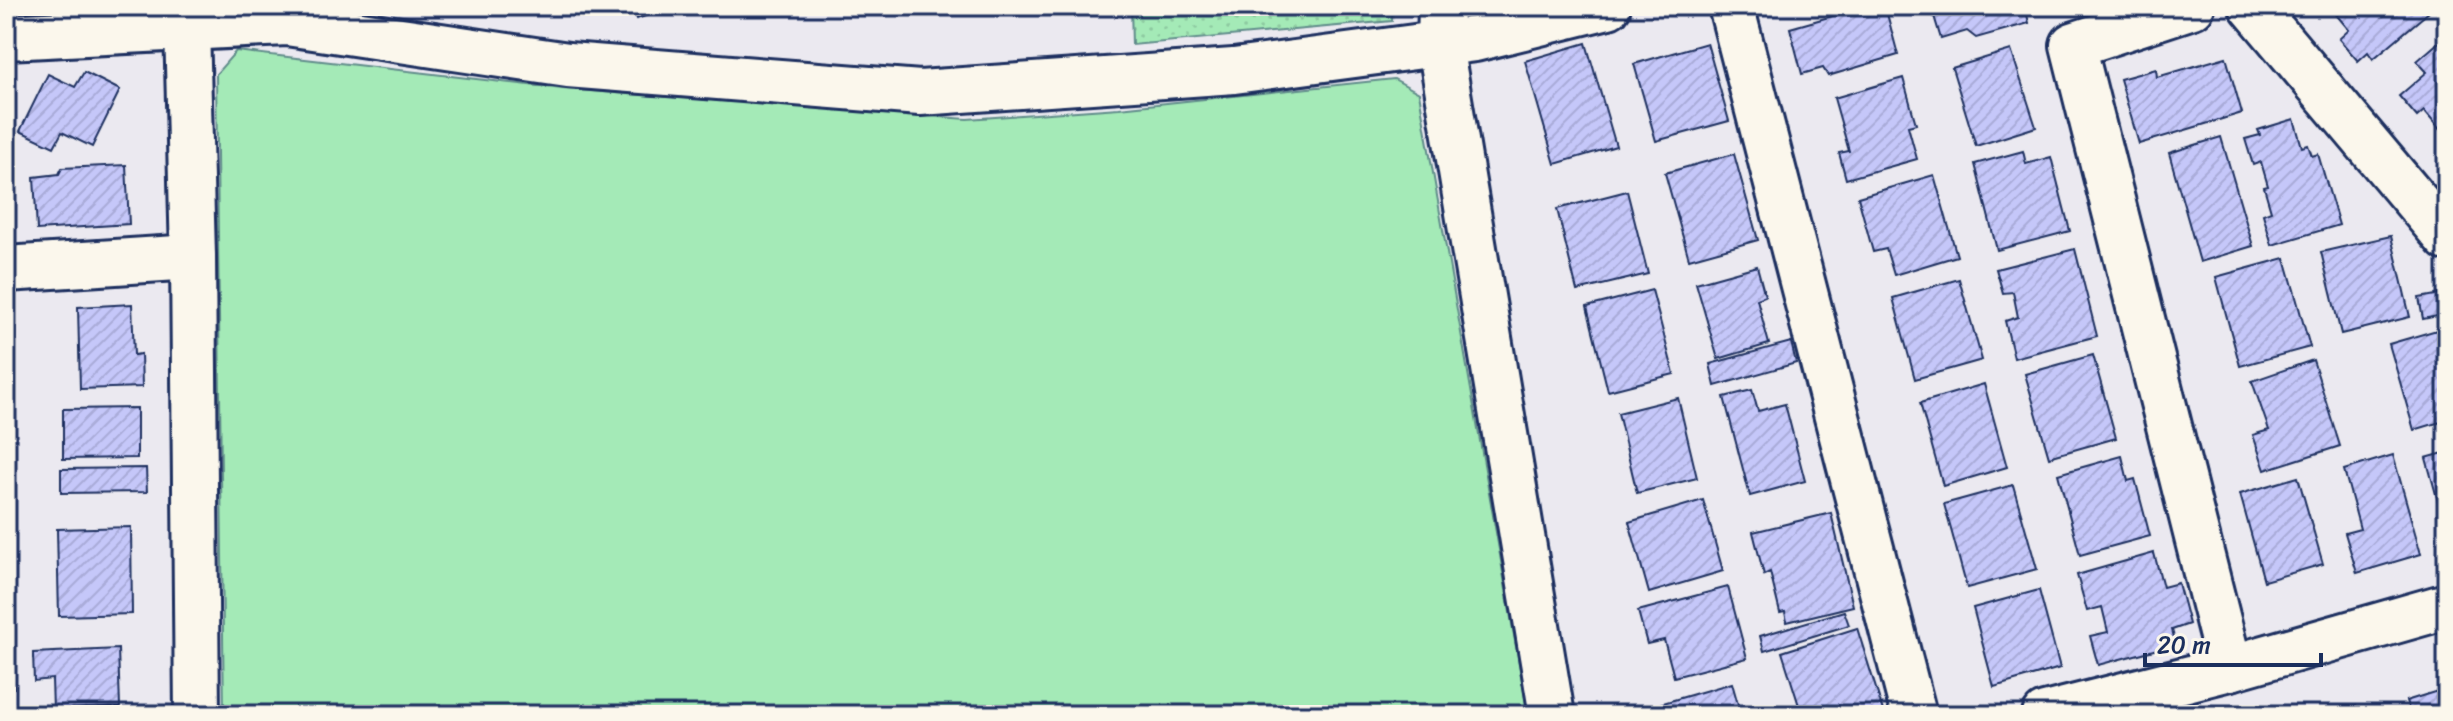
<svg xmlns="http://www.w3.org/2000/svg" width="2453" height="721" viewBox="0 0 2453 721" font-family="Sriracha,sans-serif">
	<defs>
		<pattern id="grass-dots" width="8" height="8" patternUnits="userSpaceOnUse" patternTransform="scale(2)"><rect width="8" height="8" fill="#a4eab7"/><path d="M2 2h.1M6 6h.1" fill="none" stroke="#8dc9a0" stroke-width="1.8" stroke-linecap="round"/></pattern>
		<pattern id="building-hatch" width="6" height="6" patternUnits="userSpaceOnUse" patternTransform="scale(2)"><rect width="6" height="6" fill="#c5c7f9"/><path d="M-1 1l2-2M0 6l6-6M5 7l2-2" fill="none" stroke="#a9abd8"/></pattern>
	</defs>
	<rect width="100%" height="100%" fill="#ebe9f0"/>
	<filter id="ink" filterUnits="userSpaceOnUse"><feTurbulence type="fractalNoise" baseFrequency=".0125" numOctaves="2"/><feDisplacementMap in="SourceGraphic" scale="16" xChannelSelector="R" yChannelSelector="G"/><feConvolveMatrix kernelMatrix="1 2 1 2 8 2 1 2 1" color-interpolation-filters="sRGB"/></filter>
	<g filter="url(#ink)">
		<!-- grass -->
		<path fill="url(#grass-dots)" stroke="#608c8a" stroke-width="2" d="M1131 6H1393L1392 21 1132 45Z"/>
		<!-- park -->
		<path fill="#a4eab7" stroke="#608c8a" stroke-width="2" d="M236 51 563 89 967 119 1119 108 1394 79 1419 93 1528 715H224L216 74Z"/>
		<!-- building -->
		<g fill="url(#building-hatch)" stroke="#1b2f5e" stroke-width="2">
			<path d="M633 6H674L637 19Z"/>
			<path d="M1841 6H1885L1898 55 1828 76 1823 68 1802 74 1790 28 1843 13Z"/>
			<path d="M1931 6H2025L2029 23 1976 38 1967 31 1941 39Z"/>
			<path d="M2329 6H2436L2373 59 2368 52 2358 61 2339 39 2349 30Z"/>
			<path d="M2447 35V125L2441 131 2424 111 2417 117 2399 96 2427 72 2417 61Z"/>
			<path d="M1586 43 1616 146 1555 164 1525 61Z"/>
			<path d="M1707 43 1729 121 1656 141 1634 64Z"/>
			<path d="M2011 50 2036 127 1976 146 1952 68Z"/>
			<path d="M2226 57 2242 113 2139 144 2120 79 2156 69 2157 77Z"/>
			<path d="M84 72 120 90 92 147 62 132 54 147 20 131 48 74 75 87Z"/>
			<path d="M1903 78 1916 124 1908 126 1917 159 1846 179 1839 153 1849 151 1834 98Z"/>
			<path d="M2294 119 2302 147 2308 145 2312 156 2318 154 2339 225 2272 245 2263 214 2271 211 2264 187 2268 186 2261 162 2253 165 2245 139 2260 135 2258 130Z"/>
			<path d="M2221 137 2253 246 2200 262 2169 153Z"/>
			<path d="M2023 151 2026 164 2051 157 2070 231 1997 250 1975 164Z"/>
			<path d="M1734 154 1758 240 1689 259 1665 173Z"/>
			<path d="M126 165 129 224 37 230 34 177 59 174 62 168Z"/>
			<path d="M1934 175 1957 256 1894 275 1886 249 1873 252 1858 197Z"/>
			<path d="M1627 191 1648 274 1577 291 1557 209Z"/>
			<path d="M2391 236 2410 317 2341 334 2321 252Z"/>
			<path d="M2075 249 2097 336 2014 358 2005 321 2018 317 2013 292 2003 293 1996 269Z"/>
			<path d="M2285 258 2310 347 2240 366 2216 277Z"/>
			<path d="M1757 266 1765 296 1757 299 1769 344 1718 359 1696 283Z"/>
			<path d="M1959 279 1982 360 1915 379 1893 298Z"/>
			<path d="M1652 290 1674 374 1608 391 1587 307Z"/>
			<path d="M2447 293V314L2423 319 2419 298Z"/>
			<path d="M132 304 134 355 141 354 142 387 80 389 78 307Z"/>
			<path d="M2447 327V420L2414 430 2389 344Z"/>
			<path d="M1791 342 1796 363 1715 386 1710 364Z"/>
			<path d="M2093 355 2116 438 2049 457 2025 374Z"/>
			<path d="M2313 360 2340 446 2265 470 2253 435 2269 430 2252 381Z"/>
			<path d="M1984 384 2007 467 1943 486 1920 403Z"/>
			<path d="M1752 390 1758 411 1785 404 1805 481 1750 496 1724 397Z"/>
			<path d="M1678 398 1697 478 1637 493 1618 413Z"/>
			<path d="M6 407H12V484L6 485Z"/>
			<path d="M137 408V458L63 459V409Z"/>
			<path d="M2447 452V534L2426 458Z"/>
			<path d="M2393 455 2421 554 2357 573 2345 533 2360 529 2344 470Z"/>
			<path d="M2122 456 2128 481 2135 479 2150 536 2080 555 2058 474Z"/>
			<path d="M146 468 147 492 61 493V469Z"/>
			<path d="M2298 477 2323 564 2264 581 2240 494Z"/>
			<path d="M2013 485 2037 569 1967 588 1944 504Z"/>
			<path d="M1703 500 1723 571 1649 593 1629 522Z"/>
			<rect x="6" y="511" width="5" height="75"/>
			<path d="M1831 513 1853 606 1787 622 1785 612 1780 613 1770 572 1764 575 1753 532Z"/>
			<path d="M131 527 132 614 59 616 57 529Z"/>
			<path d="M2154 553 2163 587 2178 583 2189 624 2172 630 2176 644 2098 665 2090 636 2108 632 2102 607 2087 611 2077 575Z"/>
			<path d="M1728 587 1747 658 1674 677 1664 640 1647 644 1638 611Z"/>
			<path d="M2039 590 2060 668 1994 687 1973 608Z"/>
			<path d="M1844 611 1849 625 1764 651 1760 636Z"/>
			<path d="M6 614H12L14 688 6 689Z"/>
			<path d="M1857 628 1883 711 1872 715H1802L1782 652Z"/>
			<path d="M118 649 120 707 53 709 52 679 34 681 33 653Z"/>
			<path d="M1732 683 1741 715H1648L1646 708Z"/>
			<path d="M2447 688V715H2389L2409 709 2406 701Z"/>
			<path d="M2356 706 2359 715H2321Z"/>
		</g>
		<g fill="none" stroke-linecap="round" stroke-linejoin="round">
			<!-- street casing -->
			<g stroke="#1b2f5e" stroke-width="50">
				<g id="street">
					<path d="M1441 6 1440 45 1552 715"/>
					<path d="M1731 6 1914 715"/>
					<path d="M2192 6 2073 45 2230 668"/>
					<path d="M2252 6 2447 238"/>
					<path d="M187 26 193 257 197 715"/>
					<path d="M6 37 287 23 568 65 920 93 1234 71 1475 39 1608 6"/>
					<path d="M6 269 193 257"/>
					<path d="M2045 715 2230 668 2447 606"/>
				</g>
			</g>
			<!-- street -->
			<use href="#street" stroke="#fbf7ec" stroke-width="44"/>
		</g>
	</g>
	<!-- margin -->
	<rect width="2453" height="721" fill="none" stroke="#fbf7ec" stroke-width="32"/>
	<rect x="16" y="16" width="2421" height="689" fill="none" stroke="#1b2f5e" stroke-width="3" filter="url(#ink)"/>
	<!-- scale -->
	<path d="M2145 653v12h176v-12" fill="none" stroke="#1b2f5e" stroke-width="4"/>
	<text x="2157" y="653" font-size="24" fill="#1b2f5e" stroke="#fbf7ec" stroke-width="6" paint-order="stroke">20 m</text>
</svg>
